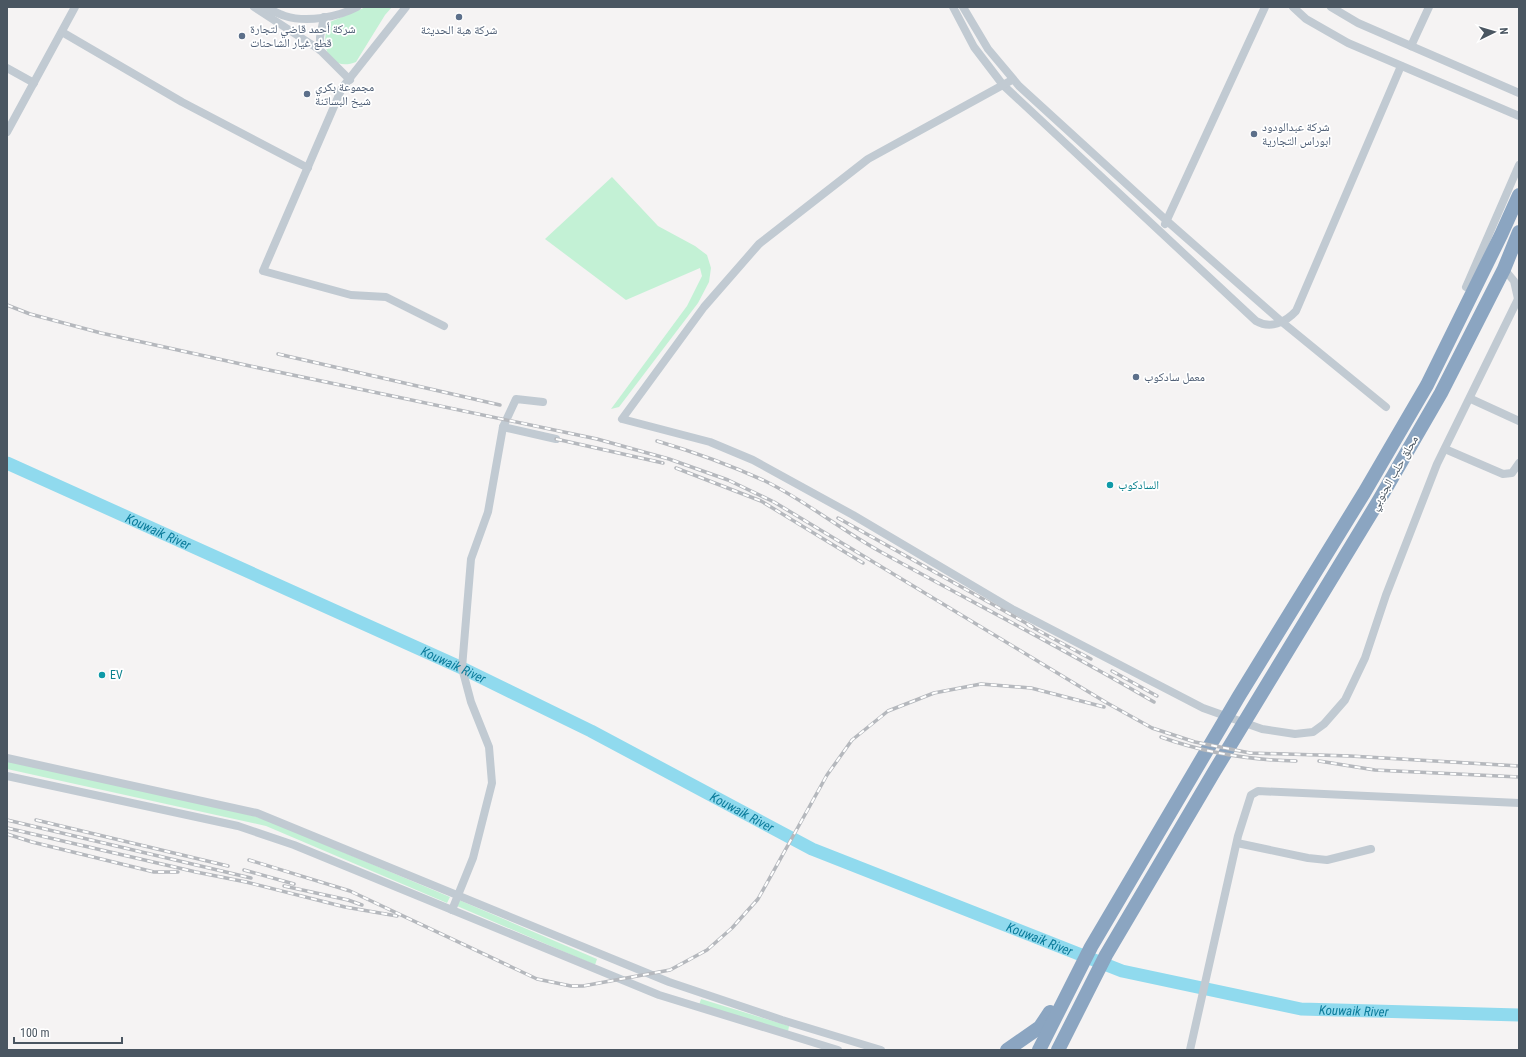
<svg xmlns="http://www.w3.org/2000/svg" width="1526" height="1057" viewBox="0 0 1526 1057" font-family="'Roboto Condensed','Noto Naskh Arabic',sans-serif">
	<rect width="100%" height="100%" fill="#f5f3f3"/>
	<!-- green -->
	<g fill="#c3f1d5">
		<path d="M366 7H392L385 15 356 62C329 73 318 43 330 22Z"/>
		<path d="M612 177 658 226 695 246 707 255 711 268 709 282 698 303 619 407 611 409 687 306 702 276 700 268 626 300 545 239Z"/>
		<path d="M7 761 246 814 267 820 450 897 447 903 266 826 7 769Z"/>
		<path d="M459 900 597 959 595 965 457 906Z"/>
		<path d="M701 999 789 1026 788 1032 699 1005Z"/>
	</g>
	<g fill="none" stroke-linecap="round" stroke-linejoin="round">
		<!-- river -->
		<path stroke="#90daee" stroke-width="13" id="s1" d="M7 463 462 668 591 731 812 849 1122 971 1301 1009 1519 1015"/>
		<!-- street -->
		<g stroke="#c1cad2" stroke-width="8">
			<path d="M254 7 320 50 350 80"/>
			<path d="M265 7C272 10 278 14 285 16 307 23 338 17 357 7"/>
			<path d="M406 7 342 88 263 271 351 295 386 297 444 326"/>
			<path d="M953 7 974 47 1003 85 1256 321C1270 329 1285 323 1296 311L1401 66"/>
			<path d="M963 7 988 49 1019 86 1167 221 1282 322 1386 407"/>
			<path d="M1293 7 1306 19 1348 43 1519 116"/>
			<path d="M1331 7 1358 23 1519 93"/>
			<path d="M62 32 182 102 308 168"/>
			<path d="M1411 46 1429 7"/>
			<path d="M320 50V37L324 17"/>
			<path d="M7 68 34 83"/>
			<path d="M1012 80 868 159 759 244 704 307 622 419 710 442 753 460 853 515 1012 609 1203 708 1262 729 1295 734 1313 732 1324 724 1345 700 1365 658 1386 595 1437 464 1519 297"/>
			<path d="M7 132 75 7"/>
			<path d="M1165 224 1265 7"/>
			<path d="M1504 269 1514 281 1518 299"/>
			<path d="M1466 287 1519 165"/>
			<path d="M1471 399 1519 421"/>
			<path d="M503 427 556 439"/>
			<path d="M1445 449 1503 474 1512 473 1519 463"/>
			<path d="M7 758 257 813 669 982 782 1020 881 1050"/>
			<path d="M7 776 238 826 294 845 659 995 838 1050"/>
			<path d="M1237 843 1308 858 1327 860 1371 849"/>
			<path d="M452 910 473 858 492 783 489 747 471 702 462 668 471 559 488 512 503 427 516 399 543 402"/>
			<path d="M1190 1050 1238 836 1251 795 1258 791 1519 803"/>
		</g>
		<!-- highway -->
		<g stroke="#8ba5c1" stroke-width="14">
			<path d="M1007 1050 1040 1027 1050 1012"/>
			<path d="M1039 1050 1091 947 1239 696 1364 493 1427 385 1501 235 1519 195"/>
			<path d="M1058 1050 1106 955 1214 772 1378 502 1441 393 1504 269 1519 232"/>
		</g>
		<!-- rail casing -->
		<g stroke="#b5b8bd" stroke-width="3.5">
			<g id="rail">
				<path d="M7 305 30 314 101 333 250 366 597 439 669 459 728 480 774 502 1107 703 1152 728 1195 742 1250 753 1350 756 1519 766"/>
				<path d="M278 354 500 405"/>
				<path d="M556 439 663 463"/>
				<path d="M657 441C694 452 730 465 765 481 806 501 841 530 881 552 972 602 1064 649 1154 702"/>
				<path d="M676 468 761 501 863 563"/>
				<path d="M838 518 1033 627"/>
				<path d="M1028 625 1091 659"/>
				<path d="M1112 671 1157 696"/>
				<path d="M1161 737C1205 753 1250 760 1296 761"/>
				<path d="M1319 761 1375 770 1519 777"/>
				<path d="M7 820 251 878"/>
				<path d="M36 820 228 866"/>
				<path d="M7 828 196 872 246 882 345 907 397 916"/>
				<path d="M7 834 32 842 154 872H178"/>
				<path d="M249 860 350 891 537 979 571 986H583L670 970 707 950 732 928 758 899 827 775 852 740 888 711 934 693 981 684 1031 688 1104 707"/>
				<path d="M244 870 294 884"/>
				<path d="M284 886 348 900 362 905"/>
			</g>
		</g>
		<!-- rail -->
		<use href="#rail" stroke="#fff" stroke-width="2" stroke-dasharray="6" stroke-linecap="butt"/>
	</g>
	<!-- markers -->
	<g fill="#5c6f8a" stroke="#fff" stroke-width="1.5">
		<circle cx="459" cy="17" r="4"/>
		<circle cx="242" cy="36" r="4"/>
		<circle cx="307" cy="94" r="4"/>
		<circle cx="1254" cy="134" r="4"/>
		<circle cx="1136" cy="377" r="4"/>
	</g>
	<g fill="#0f9aa8" stroke="#fff" stroke-width="1.5">
		<circle cx="1110" cy="485" r="4"/>
		<circle cx="102" cy="675" r="4"/>
	</g>
	<g text-anchor="middle" stroke-width="3.5" stroke-linejoin="round" paint-order="stroke">
		<!-- service labels -->
		<g font-size="12" fill="#4e5e75" stroke="#fff" text-anchor="start">
			<text x="250" y="33">شركة أحمد قاضي لتجارة<tspan x="250" dy="14">قطع غيار الشاحنات</tspan></text>
			<text x="459" y="34" text-anchor="middle">شركة هبة الحديثة</text>
			<text x="315" y="91">مجموعة بكري<tspan x="315" dy="14">شيخ البساتنة</tspan></text>
			<text x="1262" y="131">شركة عبدالودود<tspan x="1262" dy="14">ابوراس التجارية</tspan></text>
			<text x="1144" y="381">معمل سادكوب</text>
		</g>
		<!-- street labels -->
		<g font-size="12" fill="#4a5661" stroke="#fff">
			<text transform="translate(1394 473) rotate(-60)" y="4">محلق حلب الجنوبي</text>
		</g>
		<!-- culture labels -->
		<g font-size="12" fill="#0d838f" stroke="#fff" text-anchor="start">
			<text x="1118" y="489">السادكوب</text>
			<text x="110" y="679">EV</text>
		</g>
		<!-- water labels -->
		<g font-size="13" font-style="italic" fill="#0c7c9b" stroke="#fff">
			<text dy="5" stroke="none"><textPath href="#s1" startOffset="166">Kouwaik River</textPath></text>
			<text dy="5" stroke="none"><textPath href="#s1" startOffset="490">Kouwaik River</textPath></text>
			<text dy="5" stroke="none"><textPath href="#s1" startOffset="814">Kouwaik River</textPath></text>
			<text dy="5" stroke="none"><textPath href="#s1" startOffset="1138">Kouwaik River</textPath></text>
			<text dy="5" stroke="none"><textPath href="#s1" startOffset="1462">Kouwaik River</textPath></text>
		</g>
	</g>
	<!-- border -->
	<rect width="1526" height="1057" fill="none" stroke="#4a5661" stroke-width="16"/>
	<!-- north arrow -->
	<g transform="translate(1494 32) rotate(85)" stroke="#ffffff" stroke-width="3" paint-order="stroke">
	<path d="M0-3L7 15L0 10L-7 15Z" fill="#4a5661"/>
	<text y="-6" font-size="11" font-weight="bold" text-anchor="middle" fill="#4a5661">N</text>
	</g>
	<!-- scale -->
	<path d="M14 1037v6h108v-6" fill="none" stroke="#4a5661" stroke-width="2"/>
	<text x="20" y="1037" font-size="12" fill="#4a5661" stroke="#ffffff" stroke-width="3" paint-order="stroke">100 m</text>
</svg>
